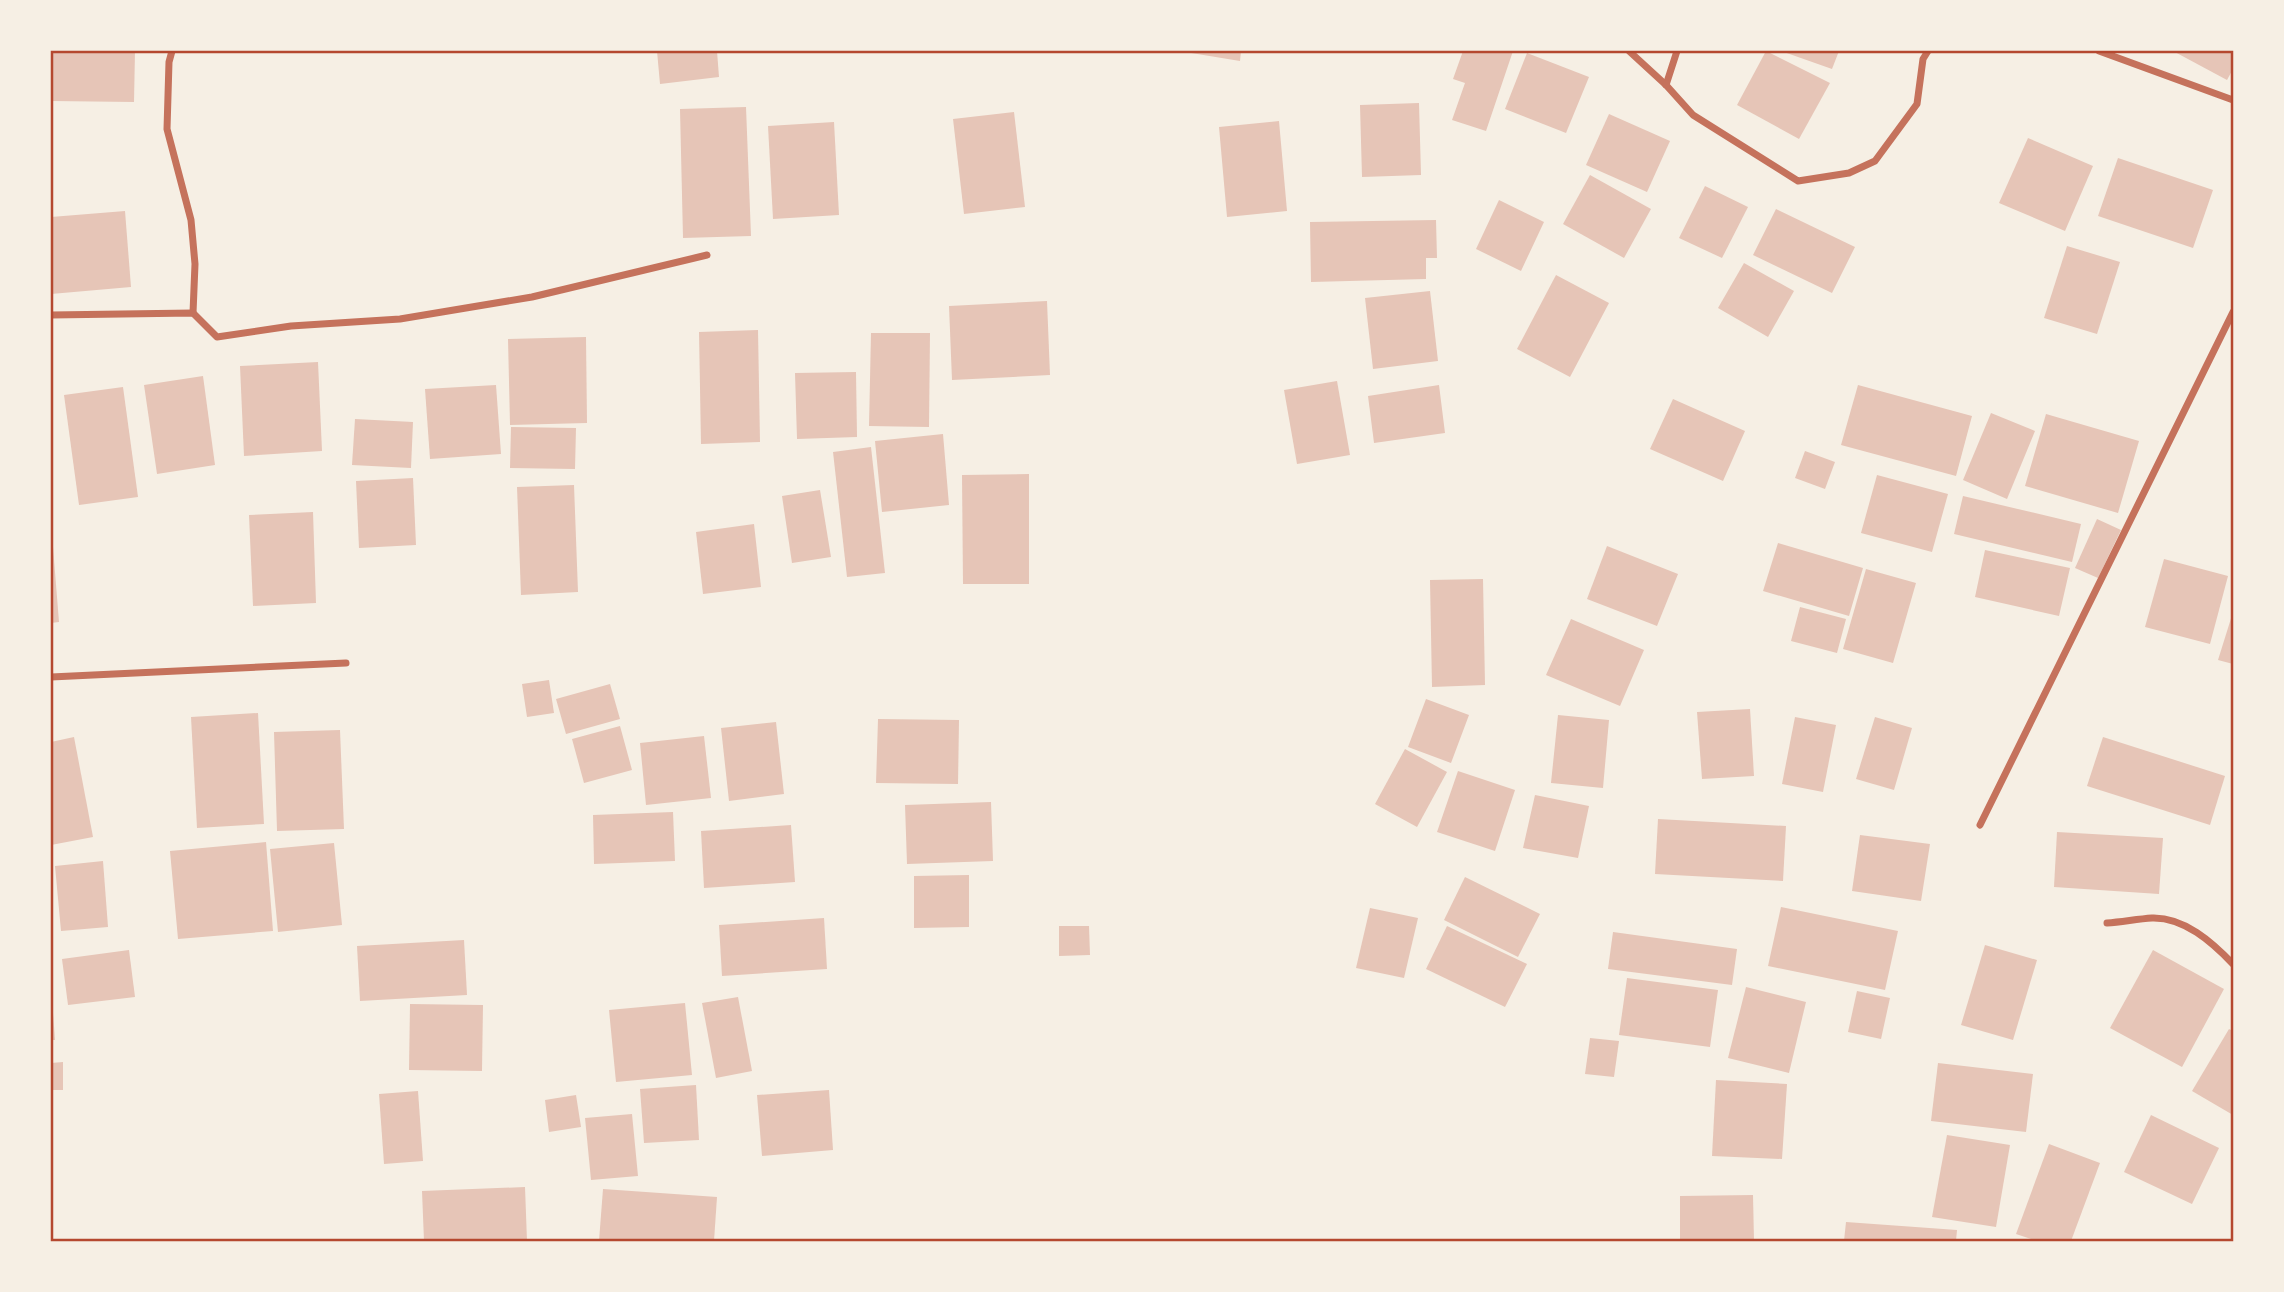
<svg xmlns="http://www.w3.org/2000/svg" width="2284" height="1292" viewBox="0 0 2284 1292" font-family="Roboto,sans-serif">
	<rect width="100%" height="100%" fill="#f6efe4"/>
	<!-- building -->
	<g fill="#e6c5b7">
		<path d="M51 51H135L134 102 51 101Z"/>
		<path d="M657 51H717L719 77 660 84Z"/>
		<path d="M1179 51H1241L1240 61Z"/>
		<path d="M1463 51H1513L1486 131 1452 120 1465 83 1453 79Z"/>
		<path d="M1766 51 1830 83 1799 139 1737 105Z"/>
		<path d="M1781 51H1839L1832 69Z"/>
		<path d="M2173 51H2233V69L2227 80Z"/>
		<path d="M1527 53 1589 77 1566 133 1505 109Z"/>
		<path d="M1419 103 1421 175 1362 177 1360 105Z"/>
		<path d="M746 107 751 236 683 238 680 109Z"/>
		<path d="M1014 112 1025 207 964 214 953 119Z"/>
		<path d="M1609 114 1670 141 1647 192 1586 165Z"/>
		<path d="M1279 121 1287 211 1227 217 1219 127Z"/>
		<path d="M834 122 839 215 773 219 768 126Z"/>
		<path d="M2028 138 2093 166 2065 231 1999 203Z"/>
		<path d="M2118 158 2213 190 2193 248 2098 216Z"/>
		<path d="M1590 175 1651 209 1624 258 1563 224Z"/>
		<path d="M1705 186 1748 207 1722 258 1679 238Z"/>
		<path d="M1499 200 1544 222 1521 271 1476 249Z"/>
		<path d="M1776 209 1855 247 1832 293 1753 255Z"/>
		<path d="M125 211 131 287 51 294V217Z"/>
		<path d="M1436 220 1437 258H1426V279L1311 282 1310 222Z"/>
		<path d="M2067 246 2120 262 2097 334 2044 318Z"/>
		<path d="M1744 263 1794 291 1768 337 1718 308Z"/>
		<path d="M1556 275 1609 303 1570 377 1517 349Z"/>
		<path d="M1430 291 1438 361 1373 369 1365 298Z"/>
		<path d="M1047 301 1050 375 952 380 949 306Z"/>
		<path d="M758 330 760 442 701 444 699 332Z"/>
		<path d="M871 333H930L929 427 869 426Z"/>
		<path d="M586 337 587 423 510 425 508 339Z"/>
		<path d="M318 362 322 451 244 456 240 366Z"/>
		<path d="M856 372 857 437 797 439 795 373Z"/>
		<path d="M203 376 215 465 157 474 144 385Z"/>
		<path d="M1337 381 1350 455 1297 464 1284 390Z"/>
		<path d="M496 385 501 454 430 459 425 389Z"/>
		<path d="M1439 385 1445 433 1374 443 1368 396Z"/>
		<path d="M1858 385 1972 416 1956 476 1841 445Z"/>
		<path d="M123 387 138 497 79 505 64 395Z"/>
		<path d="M1673 399 1745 431 1723 481 1650 449Z"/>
		<path d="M1991 413 2035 431 2007 499 1963 480Z"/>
		<path d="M2046 414 2139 441 2118 513 2025 486Z"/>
		<path d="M355 419 413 422 411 468 352 465Z"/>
		<path d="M511 427 576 428 575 469 510 468Z"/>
		<path d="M943 434 949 505 882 512 875 441Z"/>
		<path d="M871 447 885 573 847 577 833 452Z"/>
		<path d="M1805 451 1835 462 1825 489 1795 478Z"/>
		<path d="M1029 474V584H963L962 475Z"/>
		<path d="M1877 475 1948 494 1932 552 1861 533Z"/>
		<path d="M413 478 416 545 359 548 356 481Z"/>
		<path d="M574 485 578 592 521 595 517 487Z"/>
		<path d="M820 490 831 557 792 563 782 496Z"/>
		<path d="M1963 496 2081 524 2072 562 1954 534Z"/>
		<path d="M313 512 316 603 253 606 249 515Z"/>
		<path d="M2097 519 2121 530 2098 578 2075 568Z"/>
		<path d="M754 524 761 587 703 594 696 532Z"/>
		<path d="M1778 543 1863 568 1849 616 1763 591Z"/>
		<path d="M1607 546 1678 574 1657 626 1587 599Z"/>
		<path d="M51 547H53L59 622 51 623Z"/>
		<path d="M1985 550 2070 568 2059 616 1975 597Z"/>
		<path d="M2164 559 2228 576 2210 644 2145 627Z"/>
		<path d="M1866 569 1916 583 1893 663 1843 649Z"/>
		<path d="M1483 579 1485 685 1432 687 1430 580Z"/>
		<path d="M1800 607 1846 619 1837 653 1791 641Z"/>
		<path d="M2233 612V664L2218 660Z"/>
		<path d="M1571 619 1644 650 1620 706 1546 675Z"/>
		<path d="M549 680 554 713 527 717 522 684Z"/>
		<path d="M610 684 620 719 566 734 556 699Z"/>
		<path d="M1426 699 1469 715 1451 763 1408 747Z"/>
		<path d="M1750 709 1754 776 1702 779 1697 712Z"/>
		<path d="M258 713 264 824 197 828 191 717Z"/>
		<path d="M1558 715 1609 720 1603 788 1551 783Z"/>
		<path d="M1795 717 1836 725 1823 792 1782 784Z"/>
		<path d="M1875 717 1912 728 1894 790 1856 779Z"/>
		<path d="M878 719 959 720 958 784 876 783Z"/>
		<path d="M776 722 784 794 729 801 721 728Z"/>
		<path d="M620 726 632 770 584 783 572 739Z"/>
		<path d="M340 730 344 829 277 831 274 732Z"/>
		<path d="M704 736 711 798 646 805 640 743Z"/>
		<path d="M74 737 93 837 51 845V742Z"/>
		<path d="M2103 737 2225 776 2210 825 2087 786Z"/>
		<path d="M1405 749 1447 772 1417 827 1375 804Z"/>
		<path d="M1458 771 1515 790 1495 851 1437 832Z"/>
		<path d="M1535 795 1589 806 1578 858 1523 848Z"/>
		<path d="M991 802 993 861 907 864 905 805Z"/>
		<path d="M673 812 675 861 594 864 593 815Z"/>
		<path d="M1658 819 1786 826 1783 881 1655 874Z"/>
		<path d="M791 825 795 882 704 888 701 831Z"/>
		<path d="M2057 832 2163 838 2159 894 2054 887Z"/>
		<path d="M1860 835 1930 844 1921 901 1852 891Z"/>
		<path d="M266 842 273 931 178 939 170 851Z"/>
		<path d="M334 843 342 925 278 932 270 849Z"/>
		<path d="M103 861 108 927 61 931 55 866Z"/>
		<path d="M969 875V927L914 928V876Z"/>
		<path d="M1465 877 1540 914 1518 957 1444 920Z"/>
		<path d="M1781 907 1898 931 1885 990 1768 966Z"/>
		<path d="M1370 908 1418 918 1404 978 1356 968Z"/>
		<path d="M824 918 827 969 722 976 719 925Z"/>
		<path d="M1059 926H1089L1090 955 1059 956Z"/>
		<path d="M1447 926 1527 964 1505 1007 1426 969Z"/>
		<path d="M1613 932 1737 949 1732 985 1608 969Z"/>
		<path d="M464 940 467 995 360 1001 357 946Z"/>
		<path d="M1985 945 2037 960 2013 1040 1961 1025Z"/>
		<path d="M129 950 135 997 68 1005 62 959Z"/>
		<path d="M2153 950 2224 989 2182 1067 2110 1028Z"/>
		<path d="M1627 978 1718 990 1710 1047 1619 1035Z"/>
		<path d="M1746 987 1806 1002 1789 1073 1728 1058Z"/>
		<path d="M1857 991 1890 998 1881 1039 1848 1032Z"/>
		<path d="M738 997 752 1071 716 1078 702 1003Z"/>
		<path d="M685 1003 692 1075 616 1082 609 1010Z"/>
		<path d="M410 1004 483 1005 482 1071 409 1070Z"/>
		<path d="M51 1013H53L55 1040H51Z"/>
		<path d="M2229 1029 2233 1031V1115L2192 1091Z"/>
		<path d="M1590 1038 1619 1041 1614 1077 1585 1074Z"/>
		<path d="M63 1062V1090H51V1063Z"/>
		<path d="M1938 1063 2033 1074 2026 1132 1931 1121Z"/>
		<path d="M1716 1080 1787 1084 1782 1159 1712 1156Z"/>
		<path d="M696 1085 699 1140 644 1143 640 1089Z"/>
		<path d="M829 1090 833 1150 762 1156 757 1095Z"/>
		<path d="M418 1091 423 1161 384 1164 379 1094Z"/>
		<path d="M576 1095 581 1127 549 1132 545 1100Z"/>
		<path d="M632 1114 638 1176 591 1180 585 1118Z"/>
		<path d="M2151 1115 2219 1148 2192 1204 2124 1172Z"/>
		<path d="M1947 1135 2010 1145 1996 1227 1932 1217Z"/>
		<path d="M2049 1144 2100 1163 2071 1241H2037L2016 1234Z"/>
		<path d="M525 1187 527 1241H424L422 1191Z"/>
		<path d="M603 1189 717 1197 714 1241H599Z"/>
		<path d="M1753 1195 1754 1241H1680V1196Z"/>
		<path d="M1846 1222 1957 1230 1956 1241H1844Z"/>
	</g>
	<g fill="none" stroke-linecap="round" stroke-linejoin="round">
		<!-- minor -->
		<g stroke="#c5725c" stroke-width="7">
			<path d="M172 51 169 62 167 129 191 220 195 264 193 313"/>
			<path d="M1629 51 1666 85 1693 115 1798 181 1849 173 1875 161 1917 104 1923 59 1928 51"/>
			<path d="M2099 51 2233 100"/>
			<path d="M1666 85 1677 51"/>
			<path d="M51 315 193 313 217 337 291 326 400 319 532 297 707 255"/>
			<path d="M51 677 346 663"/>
			<path d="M1980 825 2233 312"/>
			<path d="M2107 923C2122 922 2137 919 2152 918 2184 917 2212 942 2233 964"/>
		</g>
	</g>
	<!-- border -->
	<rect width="2284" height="1292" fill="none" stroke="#f6efe4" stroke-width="105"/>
	<rect x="52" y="52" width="2180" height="1188" fill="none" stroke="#b5482f" stroke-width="2.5"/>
</svg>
